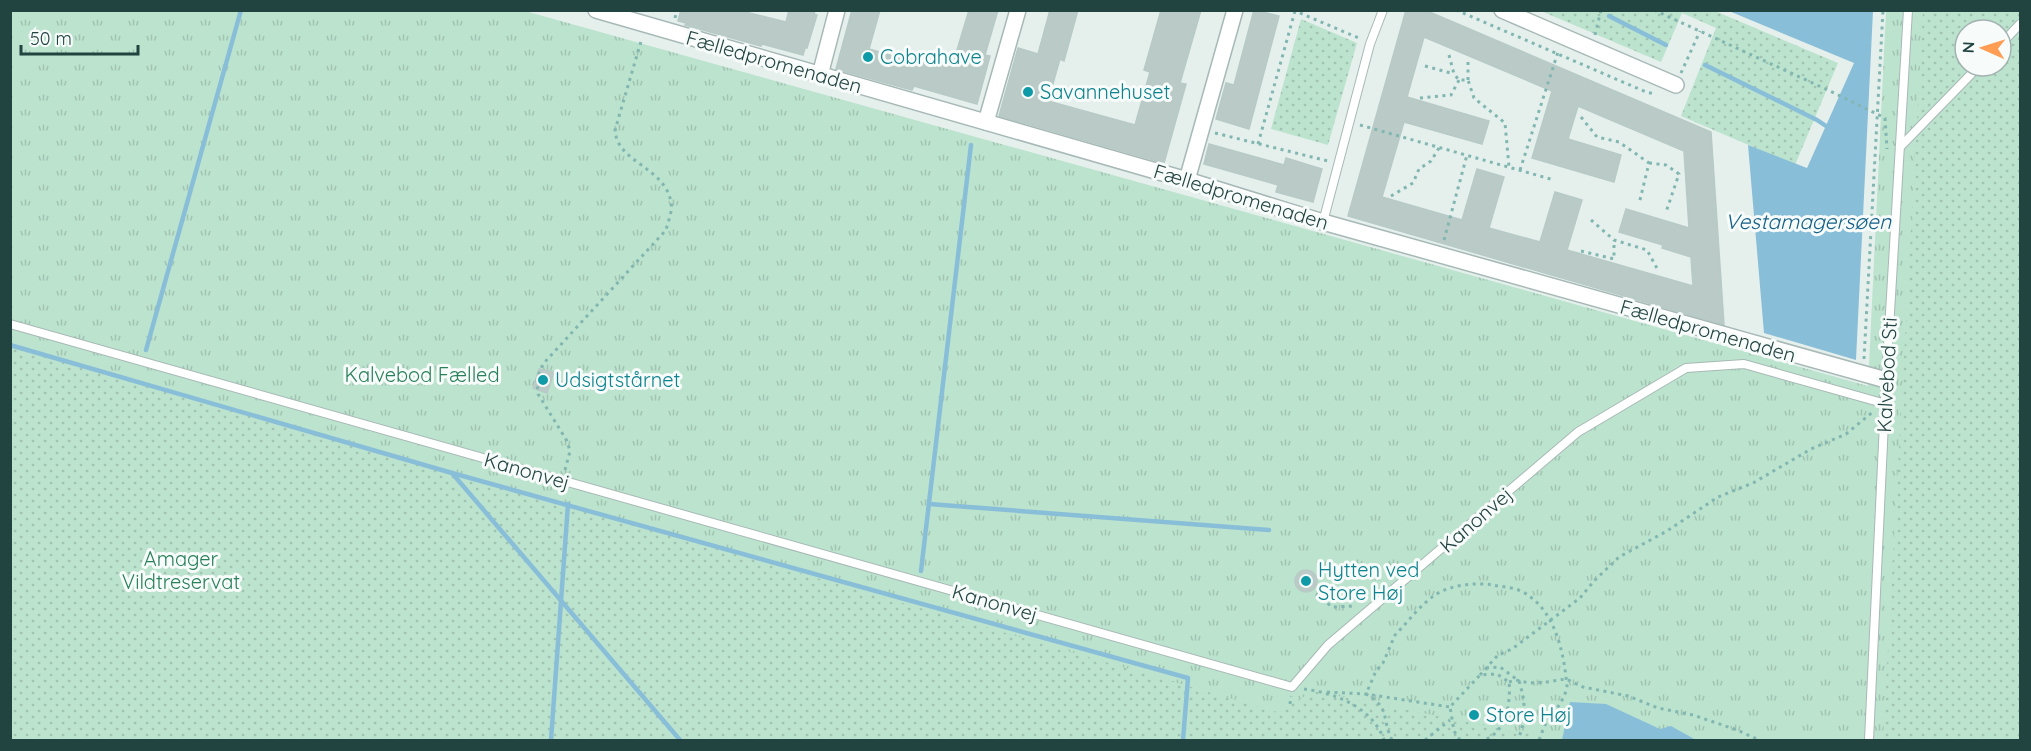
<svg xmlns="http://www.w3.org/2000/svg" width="2031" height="751" viewBox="0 0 2031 751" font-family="Quicksand,sans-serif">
	<defs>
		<pattern id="grass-tufts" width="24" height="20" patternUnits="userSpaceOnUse" patternTransform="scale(1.5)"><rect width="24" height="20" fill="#bce3ce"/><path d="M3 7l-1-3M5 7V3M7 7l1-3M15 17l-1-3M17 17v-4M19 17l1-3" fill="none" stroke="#a1c4b2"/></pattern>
		<pattern id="park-dots" width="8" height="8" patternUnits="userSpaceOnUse" patternTransform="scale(1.5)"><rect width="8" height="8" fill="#bce3ce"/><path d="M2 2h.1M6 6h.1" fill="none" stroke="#a1c4b2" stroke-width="1.8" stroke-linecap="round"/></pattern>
	</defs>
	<rect width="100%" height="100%" fill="#e5f0ed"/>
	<!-- grass -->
	<path fill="url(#grass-tufts)" fill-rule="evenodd" d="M10 11H525L1868 386 1886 11H2020V740H11ZM1965 30H2001V66H1965Z"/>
	<!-- park -->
	<g fill="url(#park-dots)" fill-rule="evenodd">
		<path d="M1541 11H1715L1838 63 1795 165 1681 116 1716 28 1682 13 1661 62Z"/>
		<path d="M1923 11H2020V740H1883ZM1965 30H2001V66H1965Z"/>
		<path d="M1301 19 1357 43 1328 145 1271 129Z"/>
		<path d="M10 343 1277 712 1314 691 1557 740H11Z"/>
	</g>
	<!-- water -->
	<g fill="#89bed9">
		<path d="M1729 11H1873L1856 360 1764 333 1748 145 1807 168 1854 63Z"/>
		<path d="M1570 702 1606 704 1660 729 1671 726 1696 740H1562Z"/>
	</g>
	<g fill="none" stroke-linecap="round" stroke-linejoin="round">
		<!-- stream -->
		<g stroke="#89bed9" stroke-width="4.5">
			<path d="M1609 16 1666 45"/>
			<path d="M1705 65 1817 120 1826 126"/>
			<path d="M10 345 452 473 1188 678 1183 740"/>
			<path d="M146 350 241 10"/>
			<path d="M452 473 680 740"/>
			<path d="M929 504 1269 530"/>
			<path d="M921 571 971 145"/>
			<path d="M551 740 568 504"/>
		</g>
	</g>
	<!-- building -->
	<g fill="#bacbc7" stroke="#b7cac6" stroke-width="1.5" fill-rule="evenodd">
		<path d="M681 10H737L786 22 789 10H815L814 14 817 15 807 48H805L803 55 762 44 761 46 685 25 686 23 678 21Z"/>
		<path d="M852 10H880L869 49 918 63 919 58 952 67 969 10H998L985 55 990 56 977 104 914 86 912 90 836 69Z"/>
		<path d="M1050 10H1078L1064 61 1060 59 1048 101 1135 125 1150 72 1144 70 1161 10H1201L1180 83 1186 84 1164 163 999 116 1018 48 1038 54Z"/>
		<path d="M1254 10 1279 16 1249 129 1216 119 1226 83 1234 85Z"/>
		<path d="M1406 10H1425L1711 132 1724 325 1348 216ZM1424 37 1552 91 1532 158 1614 182 1621 155 1568 139 1578 106 1684 151 1689 228 1626 209 1619 232 1663 245 1662 248 1691 257 1693 286 1567 250 1582 200 1555 192 1540 242 1489 228 1504 177 1477 169 1462 220 1382 197 1404 122 1482 144 1489 121 1407 97Z"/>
		<path d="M1209 144 1284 165 1286 158 1322 169 1313 202 1276 192 1278 185 1204 164Z"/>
		<path d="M539 369 554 372 547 393 533 388Z"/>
		<circle cx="1306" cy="581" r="11"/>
	</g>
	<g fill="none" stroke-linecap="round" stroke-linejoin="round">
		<!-- service casing -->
		<g stroke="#a7b9b6" stroke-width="10">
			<g id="service">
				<path d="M2001 44 2020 24"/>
				<path d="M1900 147 1979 66"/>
				<path d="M1323 222 1370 44 1383 10"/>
				<path d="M10 324 1292 687 1328 645 1578 432 1686 368 1744 364 1886 404"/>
				<path d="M1869 740 1886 380 1908 10"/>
			</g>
		</g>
		<!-- minor casing -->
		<g stroke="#a7b9b6" stroke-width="18">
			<g id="minor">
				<path d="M596 10 1187 180 1323 222 1886 380"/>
				<path d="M1502 10 1676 85"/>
				<path d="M820 75 837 10"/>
				<path d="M986 122 1018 10"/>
				<path d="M1187 180 1235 10"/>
			</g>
		</g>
		<!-- path -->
		<g stroke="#82b6b0" stroke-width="3" stroke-dasharray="3 4.5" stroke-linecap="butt">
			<path d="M1293 10 1361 39"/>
			<path d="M1456 10 1646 92 1655 94"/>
			<path d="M1654 10 1830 91 1885 118 1887 149"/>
			<path d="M675 18 677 10"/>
			<path d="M1595 35 1601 10"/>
			<path d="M1449 55 1454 74 1459 80H1468L1474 98 1505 123 1509 167"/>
			<path d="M1425 66 1454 74"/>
			<path d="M1681 73 1700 31"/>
			<path d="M1468 80V62"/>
			<path d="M1420 98 1451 95 1459 80"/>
			<path d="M1581 117 1597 137 1619 142 1649 163 1639 204"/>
			<path d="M1360 125 1554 180"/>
			<path d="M1215 133 1328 161"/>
			<path d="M1258 144 1295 11"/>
			<path d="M1649 163 1666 165 1679 174 1666 212"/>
			<path d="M1520 170 1558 52"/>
			<path d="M1391 196 1413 183 1419 169 1431 161 1439 148"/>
			<path d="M1591 220 1614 240 1647 250 1659 272"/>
			<path d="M1444 240 1467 155"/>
			<path d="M1581 251 1614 259V240"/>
			<path d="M1864 359 1883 10"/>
			<path d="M565 470 570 451 567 441 538 394 537 378 543 364 666 230C668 222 673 210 671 202 664 166 617 163 615 130L642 38"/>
			<path d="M1316 594 1332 607 1355 606"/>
			<path d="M1486 668 1500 667 1519 681C1526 703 1526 719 1518 740"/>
			<path d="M1480 675 1498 655 1512 649 1580 598 1594 581 1619 557 1667 531 1718 497 1753 483 1811 449 1846 434 1874 411"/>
			<path d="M1509 682 1516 680 1529 683 1547 682 1566 679 1583 687 1628 696 1658 708 1693 715 1737 730 1759 740"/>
			<path d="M1304 689C1336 693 1373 708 1384 740"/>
			<path d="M1327 692 1366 694 1450 707"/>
			<path d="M1290 704 1291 696"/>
			<path d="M1392 740C1381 718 1391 708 1366 694L1376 671 1383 663 1395 635C1408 622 1420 605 1435 595 1450 585 1475 582 1493 585 1502 587 1512 587 1521 591 1555 608 1564 652 1567 687 1564 701 1555 710 1547 722 1543 727 1542 734 1539 740"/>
			<path d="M1425 740 1450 720"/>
			<path d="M1460 740 1454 731 1450 707 1480 675 1497 674 1509 682C1511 702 1506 733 1484 740"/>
		</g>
		<!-- service -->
		<use href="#service" stroke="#fff" stroke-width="8"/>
		<!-- minor -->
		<use href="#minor" stroke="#fff" stroke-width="15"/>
	</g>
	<!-- markers -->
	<g fill="#0f9aa8" stroke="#f7fbfa" stroke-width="2">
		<circle cx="868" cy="57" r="6"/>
		<circle cx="1028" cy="92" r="6"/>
		<circle cx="543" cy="380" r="6"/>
		<circle cx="1306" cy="581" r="6"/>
		<circle cx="1474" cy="715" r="6"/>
	</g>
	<g text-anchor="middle" stroke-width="6" stroke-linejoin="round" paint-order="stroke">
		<!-- culture labels -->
		<g font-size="20" fill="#0d838f" stroke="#f7fbfa" text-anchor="start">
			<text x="880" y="64">Cobrahave</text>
			<text x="1040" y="99">Savannehuset</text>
			<text x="555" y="387">Udsigtstårnet</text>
			<text x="1318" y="577">Hytten ved<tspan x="1318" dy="23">Store Høj</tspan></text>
			<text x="1486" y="722">Store Høj</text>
		</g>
		<!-- street labels -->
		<g font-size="20" fill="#224441" stroke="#f7fbfa">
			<text transform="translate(774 62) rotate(16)" y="7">Fælledpromenaden</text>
			<text transform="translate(1241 197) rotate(17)" y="7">Fælledpromenaden</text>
			<text transform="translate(1708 331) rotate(16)" y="7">Fælledpromenaden</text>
			<text transform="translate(1887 375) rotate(-87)" y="7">Kalvebod Sti</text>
			<text transform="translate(527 471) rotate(16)" y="7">Kanonvej</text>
			<text transform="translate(1476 520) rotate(-41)" y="7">Kanonvej</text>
			<text transform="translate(995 603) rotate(16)" y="7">Kanonvej</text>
		</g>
		<!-- park labels -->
		<g font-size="20" fill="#278059" stroke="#f7fbfa">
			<text x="422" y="382">Kalvebod Fælled</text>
			<text x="181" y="566">Amager<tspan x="181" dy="23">Vildtreservat</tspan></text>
		</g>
		<!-- water labels -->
		<g font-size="21" font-style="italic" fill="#146088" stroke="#f7fbfa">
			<text x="1808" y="229">Vestamagersøen</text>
		</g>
	</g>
	<!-- border -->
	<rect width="2031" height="751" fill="none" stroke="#224441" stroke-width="24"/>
	<!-- north arrow -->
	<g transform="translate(1983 48) rotate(273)"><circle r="28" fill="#f7fbfa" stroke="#a2b2b0" stroke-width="1.5"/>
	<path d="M0-4.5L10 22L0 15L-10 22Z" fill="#ff9d54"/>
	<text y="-9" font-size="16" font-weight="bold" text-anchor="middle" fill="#224441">N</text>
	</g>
	<!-- scale -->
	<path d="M21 45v9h117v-9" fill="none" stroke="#224441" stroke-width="3"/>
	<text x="30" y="45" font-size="18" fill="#224441" stroke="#f7fbfa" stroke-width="4.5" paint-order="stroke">50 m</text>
</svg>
